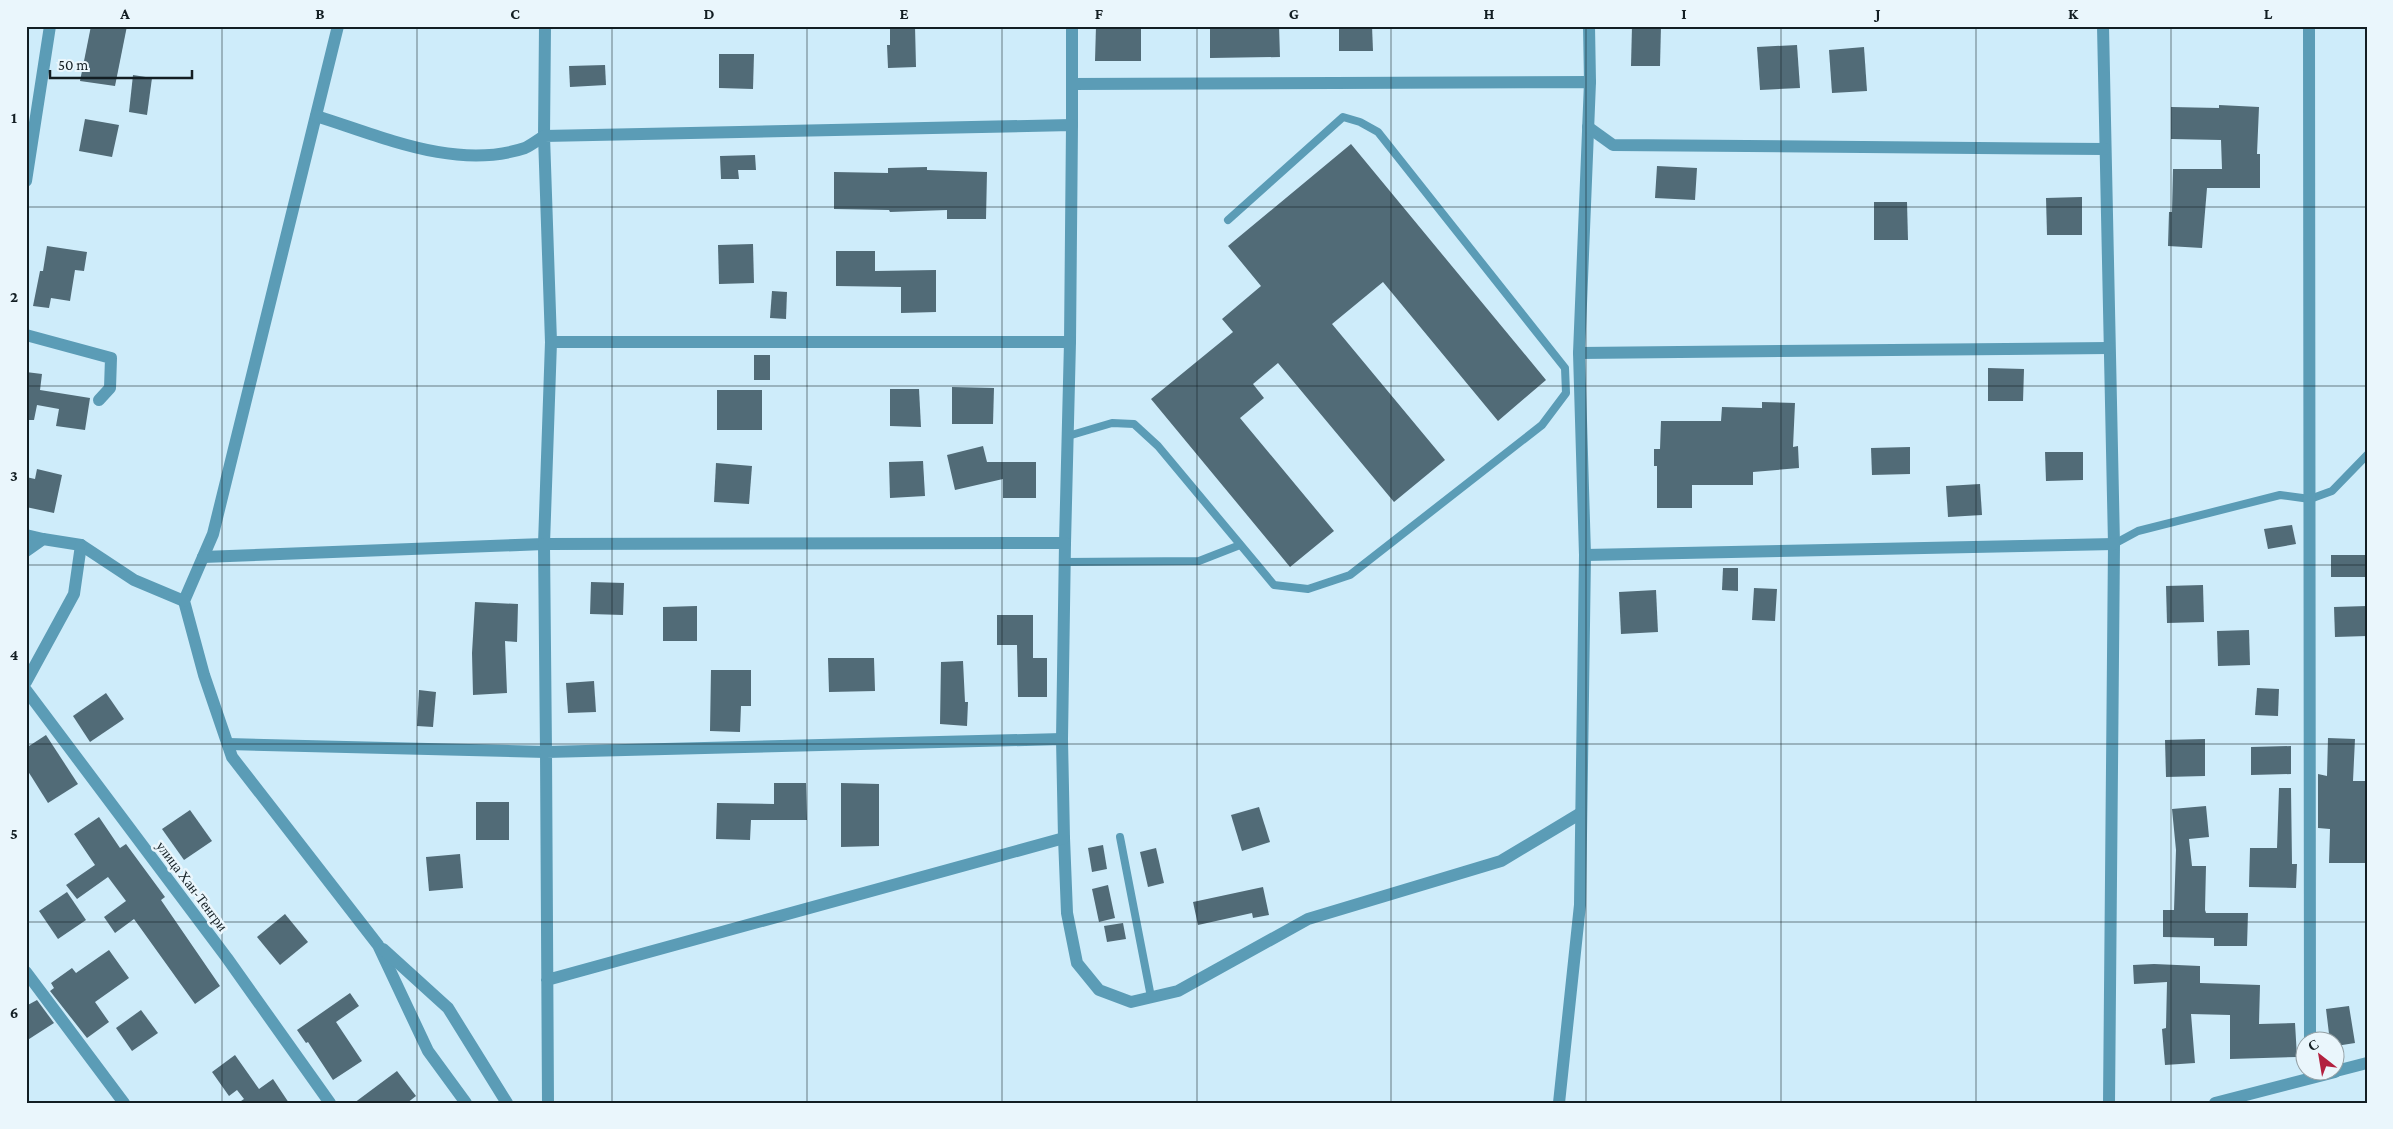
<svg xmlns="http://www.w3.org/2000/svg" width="2393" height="1129" viewBox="0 0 2393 1129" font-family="'Crimson Pro',serif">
	<rect width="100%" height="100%" fill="#ceecfa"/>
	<!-- building -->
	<g fill="#516b77">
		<path d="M91 26H127L115 86 80 81Z"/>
		<path d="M890 26H915L916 67 888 68 887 45H890Z"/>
		<path d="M1096 26H1141V61H1095Z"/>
		<path d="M1210 26H1279L1280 57 1210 58Z"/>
		<path d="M1339 26H1372L1373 51H1339Z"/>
		<path d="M1632 26H1661L1660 66H1631Z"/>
		<path d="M1797 45 1800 88 1760 90 1757 47Z"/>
		<path d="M1864 47 1867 91 1832 93 1829 50Z"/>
		<path d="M719 54H754L753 89 719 88Z"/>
		<path d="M605 65 606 85 570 87 569 66Z"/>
		<path d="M133 75 152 78 147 115 129 112Z"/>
		<path d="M2219 105 2259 107 2257 154H2260V188H2207L2202 248 2168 246 2169 212H2172L2173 169H2222L2221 140 2171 139V107L2219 108Z"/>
		<path d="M85 119 119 125 112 157 79 151Z"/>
		<path d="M1351 144 1546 380 1498 421 1383 282 1332 324 1445 460 1394 502 1278 363 1253 384 1264 398 1240 418 1334 531 1290 567 1151 399 1233 332 1222 319 1261 286 1228 246Z"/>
		<path d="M755 155 756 170H738L739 179H721L720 156Z"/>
		<path d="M1657 166 1697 168 1695 200 1655 198Z"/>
		<path d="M927 167V170L987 172 986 219H947V210L890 212 889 210 834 209V172L888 173V168Z"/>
		<path d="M2082 197V235H2047L2046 198Z"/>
		<path d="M1874 202H1907L1908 240H1874Z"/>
		<path d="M753 244 754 283 719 284 718 245Z"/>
		<path d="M47 246 87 252 84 271 75 270 70 301 51 298 49 308 33 306 40 271H43Z"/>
		<path d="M836 251H875V271L936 270V312L901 313V287L836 286Z"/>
		<path d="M772 291 787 292 786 319 770 318Z"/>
		<rect x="754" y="355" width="16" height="25"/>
		<path d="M1988 368 2024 369 2023 401H1988Z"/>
		<path d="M26 372 42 374 40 390 90 398 85 430 56 426 59 409 37 405 34 420H26Z"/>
		<path d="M952 387 994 388 993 424H952Z"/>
		<path d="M890 389H919L921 427 890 426Z"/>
		<rect x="717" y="390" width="45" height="40"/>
		<path d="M1762 402 1795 403 1793 447 1798 446 1799 468 1753 472V485H1692V508H1657V466H1654V449H1660L1661 421H1721L1722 407 1762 408Z"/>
		<path d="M983 446 987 462H1036V498H1003V479L955 490 947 455Z"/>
		<path d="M1910 447V474L1872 475 1871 448Z"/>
		<path d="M2045 452H2083V480L2046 481Z"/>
		<path d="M923 461 925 496 890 498 889 462Z"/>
		<path d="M716 463 752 466 749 504 714 502Z"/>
		<path d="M37 469 62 475 54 513 26 507V477L35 479Z"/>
		<path d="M1980 484 1982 515 1948 517 1946 486Z"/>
		<path d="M2292 525 2296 544 2268 549 2264 529Z"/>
		<rect x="2331" y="555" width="36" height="22"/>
		<path d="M1723 568H1738V591L1722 590Z"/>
		<path d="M591 582 624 583 623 615 590 614Z"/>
		<path d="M2203 585 2204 622 2167 623 2166 586Z"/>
		<path d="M1754 588 1777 589 1775 621 1752 620Z"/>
		<path d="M1656 590 1658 632 1621 634 1619 592Z"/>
		<path d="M475 602 518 604 517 642 505 641 507 693 473 695 472 653Z"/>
		<path d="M697 606V641H663V607Z"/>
		<path d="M2367 606V636L2335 637 2334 607Z"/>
		<path d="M997 615H1033V658H1047V697H1018L1017 645H997Z"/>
		<path d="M2249 630 2250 665 2218 666 2217 631Z"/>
		<path d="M828 658H874L875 691 829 692Z"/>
		<path d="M963 661 965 702H968L967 726 940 724 941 662Z"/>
		<path d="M711 670H751V706H741L740 732 710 731Z"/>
		<path d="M594 681 596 712 568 713 566 683Z"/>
		<path d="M2257 688 2279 689 2278 716 2255 715Z"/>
		<path d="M419 690 436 692 433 727 417 726Z"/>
		<path d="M106 693 124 719 90 742 73 716Z"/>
		<path d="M46 735 78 784 48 803 26 768V748Z"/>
		<path d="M2328 738 2355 739 2353 781H2367L2365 863H2329L2330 829 2318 828V774L2327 776Z"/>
		<path d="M2205 739V776L2166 777 2165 740Z"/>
		<path d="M2291 746V774L2251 775V747Z"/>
		<path d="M774 783H806L807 820H751L750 840 716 839 717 803 774 804Z"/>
		<path d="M841 783 879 784V846L841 847Z"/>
		<path d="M2279 788H2291L2292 864H2297L2296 888 2249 887 2250 848H2277Z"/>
		<rect x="476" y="802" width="33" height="38"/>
		<path d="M2206 806 2209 837 2189 839 2192 866H2206L2205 910 2206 913H2248L2247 946H2214V938L2163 937V910H2174L2176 850 2172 809Z"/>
		<path d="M1259 807 1270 842 1242 851 1231 815Z"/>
		<path d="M190 810 212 841 184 860 162 829Z"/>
		<path d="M99 817 120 848 126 844 165 897 161 900 220 986 195 1004 134 919 115 933 104 917 126 901 108 877 77 899 66 885 95 865 74 834Z"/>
		<path d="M1103 845 1107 869 1092 872 1088 848Z"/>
		<path d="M1156 848 1164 883 1148 887 1140 852Z"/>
		<path d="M460 854 463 888 429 891 426 857Z"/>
		<path d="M1108 885 1115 918 1099 922 1092 889Z"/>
		<path d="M1263 887 1269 915 1253 918 1252 913 1198 925 1193 902Z"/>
		<path d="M67 892 86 920 58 939 39 911Z"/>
		<path d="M285 914 308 942 280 965 257 937Z"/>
		<path d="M1123 923 1126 939 1107 942 1104 926Z"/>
		<path d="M109 950 129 978 95 1002 109 1022 87 1038 50 991 54 988 51 983 72 968 76 973Z"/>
		<path d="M2154 964 2200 966V983L2260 985 2259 1024 2295 1023 2297 1057 2230 1059V1015L2191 1014 2195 1063 2165 1065 2162 1029 2166 1028 2167 982 2134 984 2133 965Z"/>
		<path d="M350 993 359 1006 336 1022 362 1061 333 1080 308 1042 306 1043 297 1030Z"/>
		<path d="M37 1000 54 1023 26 1041V1006Z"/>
		<path d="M2349 1006 2355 1043 2336 1046V1042H2330L2326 1009Z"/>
		<path d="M141 1010 158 1033 132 1051 116 1028Z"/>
		<path d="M235 1055 259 1089 273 1079 289 1103H238L244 1099 237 1090 229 1096 212 1072Z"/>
		<path d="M397 1071 416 1096 407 1103H354Z"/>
	</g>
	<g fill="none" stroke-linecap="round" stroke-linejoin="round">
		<!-- lane -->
		<g stroke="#5b9cb6" stroke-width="8">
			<path d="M1068 436 1112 423 1134 424 1158 446 1274 585 1308 589 1350 575 1542 425 1566 393 1565 368 1378 132 1360 122 1343 117 1228 220"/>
			<path d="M2114 544 2138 531 2280 495 2310 499 2332 491 2367 455"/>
			<path d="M1064 562 1199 561 1240 545"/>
			<path d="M1120 837 1151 997"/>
		</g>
		<!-- street -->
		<g stroke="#5b9cb6" stroke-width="12">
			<path d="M338 26 213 534 184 601 204 675 232 757 378 945 428 1051 466 1103"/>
			<path d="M1589 26 1590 82"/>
			<path d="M2103 26 2114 544 2109 1103"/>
			<path d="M2309 26 2310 1042"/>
			<path d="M1072 84 1590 82 1579 353 1585 555 1580 905 1559 1103"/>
			<path d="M316 116C381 136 456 171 525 148 531 145 538 140 544 136L545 26"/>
			<path d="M1072 125V26"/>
			<path d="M1588 127 1613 145 2105 149"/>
			<path d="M26 181 50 26"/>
			<path d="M26 335 111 358 110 388 99 400"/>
			<path d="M551 342 544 136 1072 125 1070 342"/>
			<path d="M1579 353 2109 348"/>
			<path d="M26 535 43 539"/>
			<path d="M26 551 43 539 81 545 134 580 184 601"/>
			<path d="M1585 555 2114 544"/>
			<path d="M203 557 544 544 551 342H1070L1065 543"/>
			<path d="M26 682 74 594 81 545"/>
			<path d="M26 690 227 958 330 1103"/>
			<path d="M228 744 546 752 544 544 1065 543 1062 739"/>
			<path d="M1064 838 1067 913 1077 963 1099 990 1131 1002 1178 991 1308 919 1501 861 1581 813"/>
			<path d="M383 949 448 1008 507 1103"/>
			<path d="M26 972 124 1103"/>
			<path d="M547 980 1064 838 1062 739 546 752 548 1103"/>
			<path d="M2336 1071 2367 1063"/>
			<path d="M2215 1103 2335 1072"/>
		</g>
	</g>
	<!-- grid -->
	<path fill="none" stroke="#131e23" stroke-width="1" stroke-opacity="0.55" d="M222 26V1103M417 26V1103M612 26V1103M807 26V1103M1002 26V1103M1197 26V1103M1391 26V1103M1586 26V1103M1781 26V1103M1976 26V1103M2171 26V1103M26 207H2367M26 386H2367M26 565H2367M26 744H2367M26 922H2367"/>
	<g text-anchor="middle" stroke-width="5" stroke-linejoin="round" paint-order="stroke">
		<!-- street labels -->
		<g font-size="14" fill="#131e23" stroke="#eaf6fc">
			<text transform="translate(192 886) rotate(53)" y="5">улица Хан-Тенгри</text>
		</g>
	</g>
	<!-- border -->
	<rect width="2393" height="1129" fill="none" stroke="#eaf6fc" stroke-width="55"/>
	<!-- north arrow -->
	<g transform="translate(2320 1056) rotate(329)"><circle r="24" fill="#eaf6fc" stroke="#94a0a5"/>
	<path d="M0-4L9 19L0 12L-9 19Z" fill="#b2203f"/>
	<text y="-8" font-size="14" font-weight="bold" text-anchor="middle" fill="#131e23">С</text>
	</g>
	<!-- scale -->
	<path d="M50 70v8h142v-8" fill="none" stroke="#131e23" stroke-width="2.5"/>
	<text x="58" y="70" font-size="15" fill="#131e23" stroke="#eaf6fc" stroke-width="4" paint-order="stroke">50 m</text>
	<rect x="28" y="28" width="2338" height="1074" fill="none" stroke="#131e23" stroke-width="2"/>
	<g font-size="16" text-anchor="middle" font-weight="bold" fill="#131e23">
		<text x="125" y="19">A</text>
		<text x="320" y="19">B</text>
		<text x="515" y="19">C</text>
		<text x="709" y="19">D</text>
		<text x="904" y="19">E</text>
		<text x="1099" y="19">F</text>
		<text x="1294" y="19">G</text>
		<text x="1489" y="19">H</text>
		<text x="1684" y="19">I</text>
		<text x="1878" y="19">J</text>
		<text x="2073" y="19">K</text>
		<text x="2268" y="19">L</text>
		<text x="14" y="123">1</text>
		<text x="14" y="302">2</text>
		<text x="14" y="481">3</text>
		<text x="14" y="660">4</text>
		<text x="14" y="839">5</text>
		<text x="14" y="1018">6</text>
	</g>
</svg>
